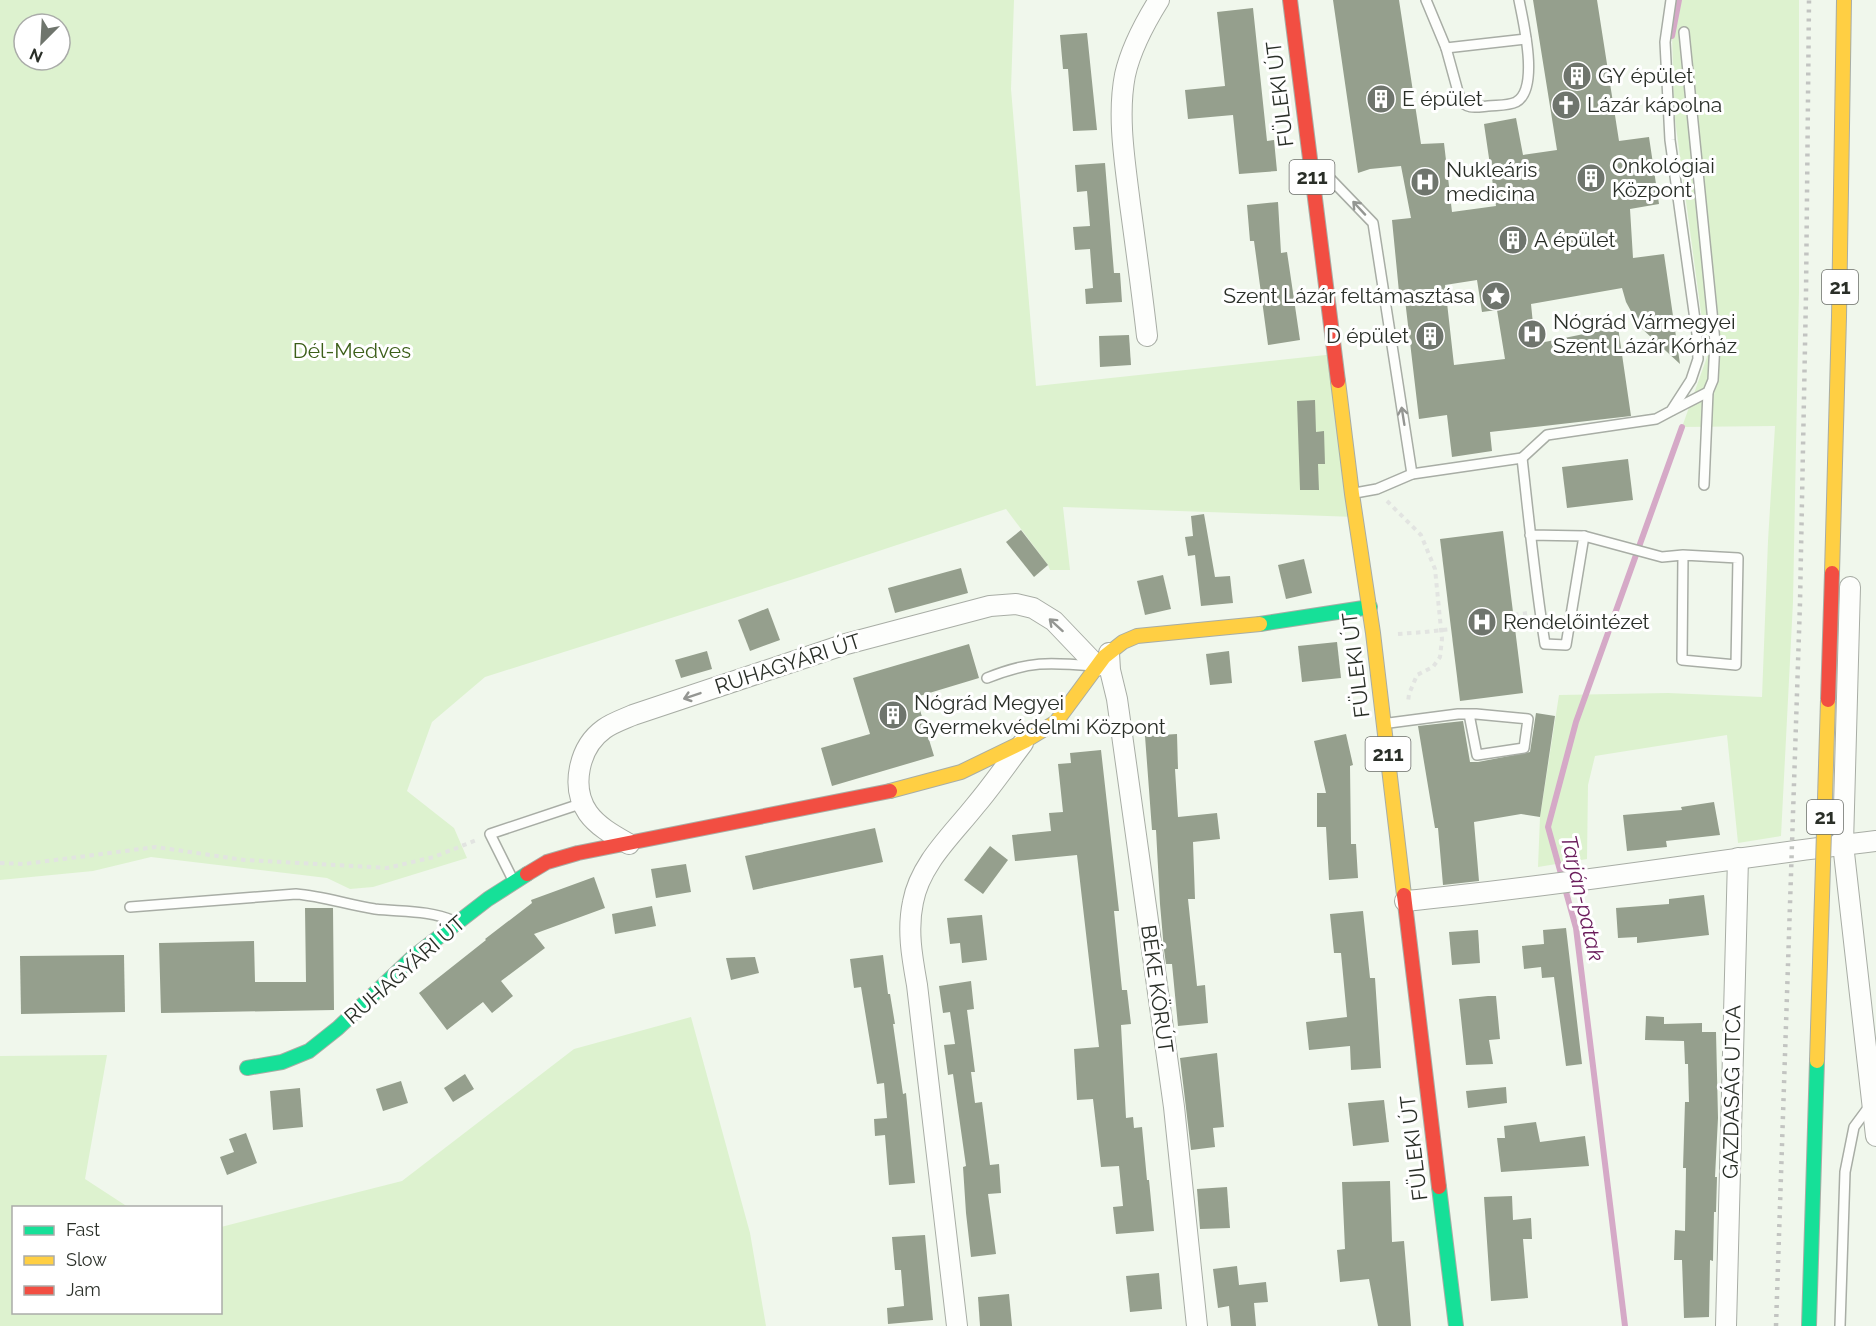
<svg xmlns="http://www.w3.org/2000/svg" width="1876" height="1326" viewBox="0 0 1876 1326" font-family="Raleway,sans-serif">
	<rect width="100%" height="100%" fill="#f0f7ec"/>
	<!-- green -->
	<g fill="#ddf2cf" fill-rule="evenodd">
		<path d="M0 0H1014L1011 89 1036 386 1335 354 1356 517 1063 507 1070 570H1050L1048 565 1006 509 797 578 485 677 432 722 407 791 454 828 467 858 373 887 350 889 327 878 151 857 93 871 0 880ZM24 24H60V60H24Z"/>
		<path d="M1679 0H1799V292L1793 602 1781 836 1738 843 1727 735 1595 756 1588 785 1587 859 1538 867 1540 817 1559 695 1668 693 1762 697 1768 541 1775 426 1682 427 1707 357 1674 112 1672 32Z"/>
		<path d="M691 1017 750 1233 766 1326H0V1056L107 1055 85 1179 128 1207 14 1208V1312H220L221 1227 402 1181 574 1049Z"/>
	</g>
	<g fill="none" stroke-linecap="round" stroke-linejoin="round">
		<!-- stream -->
		<g stroke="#d5a9c7" stroke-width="6">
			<path d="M1672 36 1679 0"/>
			<path d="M1625 1326 1576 928 1548 827 1576 722 1682 427"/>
		</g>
	</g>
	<!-- building -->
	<g fill="#959f8d" fill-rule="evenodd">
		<path d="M1333 0H1399L1421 144 1444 143 1452 212 1496 206 1484 124 1516 118 1523 155 1557 150 1533 0H1597L1619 141 1649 137 1659 204 1630 209 1633 258 1664 254 1680 364 1639 326 1626 302 1622 288 1531 304 1535 344 1618 327 1631 416 1490 432 1492 451 1452 457 1447 415 1419 419 1404 291 1399 292 1392 220 1411 218 1401 166 1370 169 1358 173ZM1477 280 1482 312 1497 310 1505 359 1454 365 1445 285Z"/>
		<path d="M1253 8 1267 141 1274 140 1277 171 1239 174 1233 115 1188 119 1185 90 1225 86 1217 12Z"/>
		<path d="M1087 33 1097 130 1073 131 1068 69H1063L1060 35Z"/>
		<path d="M1105 163 1114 273H1120L1122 302 1086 304 1085 289 1093 288 1090 249 1075 250 1073 227 1090 226 1087 191 1077 192 1075 165Z"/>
		<path d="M1278 202 1281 253 1287 252 1300 340 1268 345 1254 241H1250L1247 205Z"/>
		<path d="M1129 335 1131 365 1100 367 1099 336Z"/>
		<path d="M1315 400 1316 432 1324 431 1325 464H1318L1319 490H1300L1297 401Z"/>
		<path d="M1628 459 1633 500 1567 508 1562 467Z"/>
		<path d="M1204 514 1215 577 1230 576 1233 603 1201 606 1195 555 1188 556 1185 537 1193 536 1191 516Z"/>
		<path d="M1021 530 1048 565 1034 577 1006 542Z"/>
		<path d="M1503 531 1523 693 1460 701 1440 539Z"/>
		<path d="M1304 559 1312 593 1286 599 1278 565Z"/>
		<path d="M961 568 968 593 895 613 888 588Z"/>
		<path d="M1163 575 1171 609 1145 615 1137 581Z"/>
		<path d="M768 608 780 640 750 651 738 620Z"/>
		<path d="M1337 642 1341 678 1302 682 1298 646Z"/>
		<path d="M969 644 979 678 916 697 934 756 832 786 821 748 870 734 853 678Z"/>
		<path d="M707 651 712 669 681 678 675 660Z"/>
		<path d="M1229 651 1232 683 1210 685 1206 654Z"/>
		<path d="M1536 713 1555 716 1540 817 1521 814 1474 822 1479 881 1443 885 1438 828H1435L1418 726 1463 721 1470 762H1478L1530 752Z"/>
		<path d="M1177 734 1178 769H1175L1178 817 1217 813 1220 839 1193 842 1195 899H1188L1197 986 1205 985 1208 1023 1178 1026 1172 964H1166L1164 950 1160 904 1156 830H1152L1145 736Z"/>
		<path d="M1346 734 1353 765 1350 766 1351 844H1356L1358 878 1329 880 1326 827H1317V793H1326L1314 741Z"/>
		<path d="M1101 750 1119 911H1114L1122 990H1127L1131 1024 1121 1025 1126 1118 1133 1117 1134 1128 1142 1127 1147 1180H1149L1154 1231 1116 1234 1113 1207 1123 1206 1119 1166 1101 1167 1093 1099 1077 1100 1074 1049 1099 1047 1077 855 1015 861 1012 835 1051 831 1049 813 1063 812 1058 764 1071 763 1070 753Z"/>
		<path d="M1714 802 1720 835 1666 841 1667 847 1627 851 1623 815 1682 810 1681 807Z"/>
		<path d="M875 828 883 862 753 890 745 856Z"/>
		<path d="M990 846 1008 860 983 894 964 880Z"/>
		<path d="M686 864 691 892 656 898 651 869Z"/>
		<path d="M594 877 605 908 534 934 545 948 501 981 513 996 492 1013 483 1002 447 1030 419 993 486 940 485 939 532 903 531 900Z"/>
		<path d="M1704 895 1709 935 1637 943V937L1618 938 1616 908 1669 904V899Z"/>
		<path d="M652 906 656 926 615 934 612 914Z"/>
		<path d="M305 908H333L334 1010 161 1013 159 943 254 941 255 982H306Z"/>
		<path d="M1363 911 1370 978H1375L1381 1068 1351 1070 1350 1046 1309 1050 1306 1022 1347 1017 1341 953H1334L1330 914Z"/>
		<path d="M982 915 987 960 962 963 960 943 950 944 947 918Z"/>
		<path d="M1566 928 1582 1064 1566 1066 1554 977 1542 978 1541 967 1524 969 1522 946 1544 944 1543 930Z"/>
		<path d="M1478 930 1480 963 1452 965 1449 932Z"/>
		<path d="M124 955 125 1012 21 1014 20 956Z"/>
		<path d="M883 955 888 994H890L895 1024H893L903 1094 906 1093 915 1183 889 1185 885 1135 875 1136 874 1119 887 1118 884 1083 877 1084 861 987 854 988 850 959Z"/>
		<path d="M755 957 759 973 731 980 726 958Z"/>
		<path d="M971 981 974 1009 967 1010 975 1072H971L975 1103 982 1102 990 1165 999 1164 1001 1193 988 1194 996 1254 971 1257 966 1213 963 1167 966 1166 953 1074 948 1075 944 1045 955 1044 950 1012 943 1013 939 986Z"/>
		<path d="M1488 996H1496L1500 1039 1489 1040 1493 1064 1466 1065 1459 999Z"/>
		<path d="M1646 1016 1664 1017V1024L1702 1023V1032H1716L1718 1118 1715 1177H1717L1716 1212H1714L1713 1261 1710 1260 1709 1317 1684 1318 1682 1260H1674L1675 1230 1685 1231 1686 1168H1683L1685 1102H1689L1688 1064H1685L1684 1041 1645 1040Z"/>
		<path d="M1217 1053 1224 1127 1213 1128 1215 1147 1191 1150 1180 1058Z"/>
		<path d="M465 1074 474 1089 453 1102 444 1088Z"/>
		<path d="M401 1081 408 1103 383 1111 376 1089Z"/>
		<path d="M1506 1087 1507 1103 1468 1108 1466 1091Z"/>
		<path d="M300 1088 303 1127 273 1130 270 1091Z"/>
		<path d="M1384 1100 1389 1142 1353 1146 1348 1103Z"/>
		<path d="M1536 1122 1540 1142 1585 1136 1589 1166 1501 1172 1497 1138H1505L1504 1126Z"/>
		<path d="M246 1133 257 1163 227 1175 220 1157 234 1152 229 1139Z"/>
		<path d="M1390 1181 1392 1242 1404 1241 1411 1326H1378L1369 1279 1340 1282 1337 1250 1345 1249 1342 1182Z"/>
		<path d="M1227 1187 1230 1228 1200 1229 1197 1189Z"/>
		<path d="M1512 1196 1513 1220 1531 1218 1532 1239H1523L1528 1298 1491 1301 1484 1197Z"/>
		<path d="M925 1235 933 1320 888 1324 887 1308 904 1306 901 1270H895L892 1237Z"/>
		<path d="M1237 1266 1239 1285 1266 1282 1268 1302 1254 1303 1256 1326H1231L1229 1306 1218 1308 1213 1269Z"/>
		<path d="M1159 1273 1162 1309 1130 1312 1126 1276Z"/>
		<path d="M1009 1294 1012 1326H980L978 1297Z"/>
	</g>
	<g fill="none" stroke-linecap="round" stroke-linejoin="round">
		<!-- lane casing -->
		<g stroke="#a8ada5" stroke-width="12">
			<g id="lane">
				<path d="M1426 0 1446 48 1460 99C1466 110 1477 107 1488 106 1497 105 1508 106 1516 102 1540 89 1523 21 1519 0"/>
				<path d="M1446 48 1526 39"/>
				<path d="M1320 168 1373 223 1412 474"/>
				<path d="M1673 410 1708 392 1713 380 1715 342 1684 32"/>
				<path d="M1522 458 1547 435 1656 419 1671 411 1691 380 1698 359 1697 334 1670 140 1665 42 1671 0"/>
				<path d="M1704 485 1708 392"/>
				<path d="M1355 493 1377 489 1412 474 1522 458C1529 520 1535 582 1545 644L1566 645 1584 536 1530 535"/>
				<path d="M1584 536 1662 557 1683 555 1682 660 1736 665 1738 558 1683 555"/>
				<path d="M987 678C1029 661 1049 662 1093 666"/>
				<path d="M1389 723 1458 714H1476L1528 719 1524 748 1477 755 1469 714"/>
				<path d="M512 878 490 834 583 803"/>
				<path d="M130 907 296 894C323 896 348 905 375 909 402 912 429 910 454 921"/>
				<path d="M1840 1326 1845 1172 1854 1127 1871 1104"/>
			</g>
		</g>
		<!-- street casing -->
		<g stroke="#a8ada5" stroke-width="22">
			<g id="street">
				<path d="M1147 336C1142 292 1136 248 1130 204 1125 163 1117 116 1125 75 1131 48 1144 24 1159 0"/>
				<path d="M1850 587 1843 844 1876 1136"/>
				<path d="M1109 653 1110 670 1117 699 1174 1107 1197 1326"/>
				<path d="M629 844C615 836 598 827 588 813 570 787 579 747 604 729 612 723 624 719 633 715L846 644 990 606 1016 604 1033 608 1054 621 1097 666"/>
				<path d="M1405 901C1563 886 1719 859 1876 841"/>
				<path d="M957 1326 917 985C912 957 907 930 913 902 920 864 952 835 975 806 992 786 1007 764 1023 743"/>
				<path d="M1726 1326 1738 858"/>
			</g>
		</g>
		<!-- fast casing -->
		<g stroke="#a8ada5" stroke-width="16">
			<g id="fast">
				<path d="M1260 624 1370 607"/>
				<path d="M247 1068 282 1062 309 1051 338 1028 413 957 488 899 527 874"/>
				<path d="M1439 1187 1456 1326"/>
				<path d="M1809 1326 1817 1061"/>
			</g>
		</g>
		<!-- slow casing -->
		<g stroke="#a8ada5" stroke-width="16">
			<g id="slow">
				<path d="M1338 381 1352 494 1373 633 1404 895"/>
				<path d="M1832 573 1839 317 1844 0"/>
				<path d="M890 791 961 772 1025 741 1056 722 1104 657 1123 642 1137 636 1260 624"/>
			</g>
		</g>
		<!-- jam casing -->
		<g stroke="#a8ada5" stroke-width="16">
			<g id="jam">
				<path d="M1290 0 1338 381"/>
				<path d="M527 874 547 862 578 853 890 791"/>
				<path d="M1404 895 1439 1187"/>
			</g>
		</g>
		<!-- path -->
		<g stroke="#e2e4e1" stroke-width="4" stroke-dasharray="4.5 4.5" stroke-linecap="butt">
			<path d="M1387 501 1421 535 1435 569 1442 639 1440 657 1433 667 1417 675 1409 694 1408 702"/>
			<path d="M1514 615 1527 613"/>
			<path d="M1398 634 1425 632"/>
			<path d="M0 863 24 864 156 847 244 860 387 868 434 857 479 839"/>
		</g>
		<!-- lane -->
		<use href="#lane" stroke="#fdfefc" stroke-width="9"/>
		<!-- street -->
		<use href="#street" stroke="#fdfefc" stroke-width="20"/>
		<!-- fast -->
		<use href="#fast" stroke="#16e098" stroke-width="14"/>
		<!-- slow -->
		<use href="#slow" stroke="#ffcf43" stroke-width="14"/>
		<!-- jam -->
		<use href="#jam" stroke="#f24e42" stroke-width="14"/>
		<!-- rail -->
		<path stroke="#c2c4c1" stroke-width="4.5" stroke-dasharray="3 6" stroke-linecap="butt" d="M1776 1326 1800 603 1806 294 1809 0"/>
		<!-- slow-bridge casing -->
		<g stroke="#a8ada5" stroke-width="16" stroke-linecap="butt">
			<path id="slow-bridge" d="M1817 1061 1828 700"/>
		</g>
		<!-- jam-bridge casing -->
		<g stroke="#a8ada5" stroke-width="16" stroke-linecap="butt">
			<path id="jam-bridge" d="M1828 700 1832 573"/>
		</g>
		<!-- path-bridge -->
		<path stroke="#e2e4e1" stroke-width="4" stroke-dasharray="4.5 4.5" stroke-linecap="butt" d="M1425 632 1451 629"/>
		<!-- slow-bridge -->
		<use href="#slow-bridge" stroke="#ffcf43" stroke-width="14"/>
		<!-- jam-bridge -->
		<use href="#jam-bridge" stroke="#f24e42" stroke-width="14"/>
	</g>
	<!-- one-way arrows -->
	<defs><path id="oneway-shaft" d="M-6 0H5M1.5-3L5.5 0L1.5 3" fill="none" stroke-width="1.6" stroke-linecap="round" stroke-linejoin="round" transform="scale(1.5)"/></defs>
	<g stroke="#949692">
		<use href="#oneway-shaft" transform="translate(1359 208) rotate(-133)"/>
		<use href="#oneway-shaft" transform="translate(1403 416) rotate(-99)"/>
		<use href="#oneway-shaft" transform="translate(1056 625) rotate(-138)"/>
		<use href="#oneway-shaft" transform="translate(692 696) rotate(161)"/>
	</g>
	<!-- icons -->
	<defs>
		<g id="building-disc" transform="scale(1.5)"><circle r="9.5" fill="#6f756d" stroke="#fff"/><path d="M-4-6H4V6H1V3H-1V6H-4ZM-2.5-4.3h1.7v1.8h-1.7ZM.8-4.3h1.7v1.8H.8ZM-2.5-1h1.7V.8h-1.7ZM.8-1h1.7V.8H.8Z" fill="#fff"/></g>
		<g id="church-disc" transform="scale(1.5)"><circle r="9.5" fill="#6f756d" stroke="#fff"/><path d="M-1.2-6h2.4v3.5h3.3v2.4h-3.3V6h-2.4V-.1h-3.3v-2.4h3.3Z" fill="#fff"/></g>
		<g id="hospital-disc" transform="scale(1.5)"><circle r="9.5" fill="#6f756d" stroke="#fff"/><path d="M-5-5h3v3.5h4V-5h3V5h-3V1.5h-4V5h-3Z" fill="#fff"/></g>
		<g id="sight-disc" transform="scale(1.5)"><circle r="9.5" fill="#6f756d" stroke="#fff"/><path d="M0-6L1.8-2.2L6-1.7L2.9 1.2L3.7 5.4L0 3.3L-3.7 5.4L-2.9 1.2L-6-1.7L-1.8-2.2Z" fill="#fff"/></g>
	</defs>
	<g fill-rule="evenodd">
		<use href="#building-disc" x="1577" y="76"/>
		<use href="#building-disc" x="1381" y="99"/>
		<use href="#church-disc" x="1566" y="105"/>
		<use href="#building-disc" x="1591" y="178"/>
		<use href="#hospital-disc" x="1425" y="182"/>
		<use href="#building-disc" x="1513" y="240"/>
		<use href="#sight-disc" x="1496" y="296"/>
		<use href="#hospital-disc" x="1532" y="334"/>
		<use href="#building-disc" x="1430" y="336"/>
		<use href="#hospital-disc" x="1482" y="622"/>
		<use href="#building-disc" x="893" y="715"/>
	</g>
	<g text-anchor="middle" stroke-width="6" stroke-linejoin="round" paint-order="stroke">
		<!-- shield labels -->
		<g fill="#fff" stroke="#6a6d68" stroke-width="1.5">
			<rect x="1289.5" y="160" width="45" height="34" rx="4.5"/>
			<rect x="1822" y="270" width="36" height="34" rx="4.5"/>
			<rect x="1365.5" y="737" width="45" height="34" rx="4.5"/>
			<rect x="1807" y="800" width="36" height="34" rx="4.5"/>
		</g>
		<g font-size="20" font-weight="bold" fill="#2a2f28">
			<text x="1312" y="184">211</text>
			<text x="1840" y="294">21</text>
			<text x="1388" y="761">211</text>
			<text x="1825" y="824">21</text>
		</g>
		<!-- poi labels -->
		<g font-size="21" fill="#2a2f28" stroke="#fff" text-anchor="start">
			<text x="1598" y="83">GY épület</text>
			<text x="1402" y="106">E épület</text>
			<text x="1587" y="112">Lázár kápolna</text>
			<text x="1612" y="173">Onkológiai<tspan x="1612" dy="24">Központ</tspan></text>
			<text x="1446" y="177">Nukleáris<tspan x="1446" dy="24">medicina</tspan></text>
			<text x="1534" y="247">A épület</text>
			<text x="1475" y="303" text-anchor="end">Szent Lázár feltámasztása</text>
			<text x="1553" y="329">Nógrád Vármegyei<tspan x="1553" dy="24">Szent Lázár Kórház</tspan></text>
			<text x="1409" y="343" text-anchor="end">D épület</text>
			<text x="1503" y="629">Rendelőintézet</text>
			<text x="914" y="710">Nógrád Megyei<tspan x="914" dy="24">Gyermekvédelmi Központ</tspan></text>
		</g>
		<!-- street labels -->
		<g font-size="21" fill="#2a2f28" stroke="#fff">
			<text transform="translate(1280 94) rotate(-97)" y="7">FÜLEKI ÚT</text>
			<text transform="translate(788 664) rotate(-18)" y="7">RUHAGYÁRI ÚT</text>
			<text transform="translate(1356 665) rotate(-97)" y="7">FÜLEKI ÚT</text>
			<text transform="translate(405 970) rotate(-41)" y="7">RUHAGYÁRI ÚT</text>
			<text transform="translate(1157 989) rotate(82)" y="7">BÉKE KÖRÚT</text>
			<text transform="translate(1732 1092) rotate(-89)" y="7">GAZDASÁG UTCA</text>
			<text transform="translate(1414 1148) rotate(-97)" y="7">FÜLEKI ÚT</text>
		</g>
		<!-- park labels -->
		<g font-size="21" fill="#3c5f19" stroke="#fff">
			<text x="352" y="358">Dél-Medves</text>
		</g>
		<!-- water labels -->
		<g font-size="22" font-style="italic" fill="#6a1c5b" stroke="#fff">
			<text transform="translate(1583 898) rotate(77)" y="8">Tarján-patak</text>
		</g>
	</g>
	<!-- legend -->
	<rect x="12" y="1206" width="210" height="108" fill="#ffffff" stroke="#aaaca9" stroke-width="1.5"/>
	<rect x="24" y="1226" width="30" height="9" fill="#16e098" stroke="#aaaca9" stroke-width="1.5"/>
	<text x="66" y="1236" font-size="18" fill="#2a2f28">Fast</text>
	<rect x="24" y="1256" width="30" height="9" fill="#ffcf43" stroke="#aaaca9" stroke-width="1.5"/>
	<text x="66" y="1266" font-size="18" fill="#2a2f28">Slow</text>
	<rect x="24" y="1286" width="30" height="9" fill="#f24e42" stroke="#aaaca9" stroke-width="1.5"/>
	<text x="66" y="1296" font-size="18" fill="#2a2f28">Jam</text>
	<!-- north arrow -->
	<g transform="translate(42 42) rotate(204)"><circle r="28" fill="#ffffff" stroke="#aaaca9" stroke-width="1.5"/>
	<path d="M0-4.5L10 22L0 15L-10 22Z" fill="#6f756d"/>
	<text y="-9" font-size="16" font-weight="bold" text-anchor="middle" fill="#2a2f28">N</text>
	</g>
</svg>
